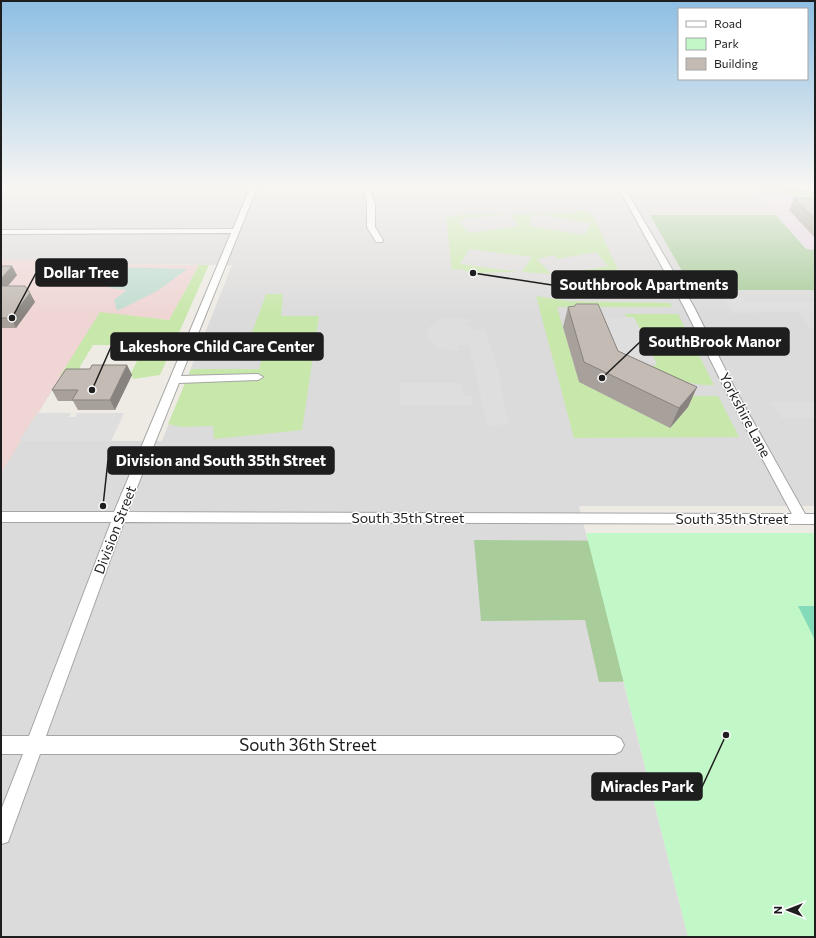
<svg xmlns="http://www.w3.org/2000/svg" width="816" height="938" viewBox="0 0 816 938" font-family="Commissioner,sans-serif">
	<rect width="100%" height="100%" fill="#eeebe4"/>
	<!-- residential -->
	<path fill="#dcdbdb" d="M1 185H750L815 259V506H579L688 937H1V473L19 441H162L232 265 103 264 104 260H1Z"/>
	<!-- commercial -->
	<path fill="#efd5d4" d="M1 260H104L103 264 199 265 169 320 100 313 1 473Z"/>
	<!-- industrial -->
	<path fill="#e7d6e4" d="M750 185H815V259L776 215Z"/>
	<!-- grass -->
	<g fill="#c8e7ab">
		<path d="M785 189 815 194V200L791 195 784 192Z"/>
		<path d="M576 210 586 211 593 215 623 281H617L612 277H558L555 275 608 266 596 252 557 259 554 255 537 259 551 274 522 272 532 257 469 249 460 264 519 272 470 273 461 269 452 270 446 215 452 217 466 214 468 218 459 221 469 233 519 226 511 214 470 218 468 214H544L545 216 533 214 529 226 585 235 591 223 548 216 547 214 576 213Z"/>
		<path d="M199 265H209L160 375 133 379 132 375H130L145 345H93L78 370 93 375 60 376 100 312 169 320Z"/>
		<path d="M266 294H283L281 316H319L302 430 214 439 213 426 181 427 168 424 191 369H259L263 354 246 349Z"/>
		<path d="M536 296 568 301 670 303 672 307H557L579 382 670 428 688 407 670 386 694 396H718L739 437 574 438Z"/>
		<path d="M625 314H678L714 385C689 386 674 378 651 367L657 364 634 317H626Z"/>
	</g>
	<!-- forest -->
	<g fill="#a8cc9a">
		<path d="M650 215H776L806 249 815 250V290H693Z"/>
		<path d="M474 540 663 541 656 681 599 682 585 620 481 621Z"/>
	</g>
	<!-- wetland -->
	<path fill="#c1dcd0" d="M110 267 187 269 159 290 117 311 114 300 127 290 111 288 100 280 101 273Z"/>
	<!-- park -->
	<path fill="#c2f7c7" d="M586 533H815V937H688Z"/>
	<!-- pitch -->
	<path fill="#84dbba" d="M798 606H815V640Z"/>
	<!-- parking -->
	<g fill="#dedede">
		<path d="M467 185H486L489 195H468Z"/>
		<path d="M551 185H571L576 196H555Z"/>
		<path d="M392 186H424L425 192H413V195H391Z"/>
		<path d="M723 297H742L746 302H815V329H811L798 312 733 313Z"/>
		<path d="M458 317 472 320 467 324 476 331 485 330 499 371 505 411 510 424 487 426 476 374 468 345H459V351L449 350 438 347 430 341 427 335 429 327 436 322 444 318Z"/>
		<path d="M600 317H634L656 363 617 354Z"/>
		<path d="M400 383H461L463 396H472L473 405H400Z"/>
		<path d="M771 402H815V418H781Z"/>
		<path d="M37 413H71L69 417H75L77 413H124L111 441H19Z"/>
	</g>
	<g fill="none" stroke-linecap="round" stroke-linejoin="round">
		<!-- street casing -->
		<g stroke="#a5a5a5" stroke-width="2">
			<g id="street">
				<path d="M1 185H258L181 376 258 374 263 377 258 380 179 383 127 512 792 514 726 391 684 307 617 185H623L694 307 736 391 805 514H815V524L124 522 46 736H615L621 739 624 745 621 751 615 754H40L8 842 1 844V810L23 754H1V736H29L111 522H1V512H114L231 233 1 234V230L233 229 250 188H1Z"/>
				<path d="M362 185H368L375 204V227L383 240 382 242H376L367 227V204Z"/>
				<path d="M782 185H796L815 188V192L785 187Z"/>
			</g>
		</g>
		<!-- street -->
		<use href="#street" fill="#fff" fill-rule="evenodd"/>
	</g>
	<!-- wall -->
	<g fill="#a8a19b">
		<path d="M794 198H815V238L789 210Z"/>
		<path d="M1 266 17 275 8 286 30 293 35 302 16 328H1Z"/>
		<path d="M568 307 618 351 697 387 688 407 670 428 579 382 563 327Z"/>
		<path d="M127 365 132 375 115 410H78L73 401H58L52 390 90 369Z"/>
	</g>
	<!-- shaded-wall -->
	<g fill="#88837e">
		<path d="M12 266 17 275 1 294V279Z"/>
		<path d="M30 293 35 302 16 328 11 318Z"/>
		<path d="M127 365 132 375 115 410 110 400Z"/>
		<path d="M697 387 688 407 670 428 679 408Z"/>
	</g>
	<!-- building -->
	<g fill="#c3bbb4" stroke="#88837e">
		<path d="M794 198H815V219Z"/>
		<path d="M1 266H12L1 279Z"/>
		<path d="M1 286H25L30 293 11 318H1Z"/>
		<path d="M576 304H598L618 351 697 387 679 408 584 362 568 307 575 306Z"/>
		<path d="M92 365H127L110 400H72L78 390H52L66 369H90Z"/>
	</g>
	<!-- sky -->
	<linearGradient id="sky" x2="0" y2="1"><stop stop-color="#8dbee3"/><stop offset="0.59" stop-color="#f7f6f3"/><stop offset="1" stop-color="#f7f6f3" stop-opacity="0"/></linearGradient>
	<rect width="816" height="316" fill="url(#sky)"/>
	<g text-anchor="middle" stroke-width="3" stroke-linejoin="round" paint-order="stroke">
		<!-- street labels -->
		<g font-size="14" fill="#1e1e1e" stroke="#fff">
			<text transform="translate(745 415) rotate(62)" y="5">Yorkshire Lane</text>
			<text x="408" y="523">South 35th Street</text>
			<text x="732" y="524">South 35th Street</text>
			<text transform="translate(115 530) rotate(-69)" y="5">Division Street</text>
		</g>
		<!-- near-street labels -->
		<g font-size="17" fill="#1e1e1e" stroke="#fff">
			<text x="308" y="751">South 36th Street</text>
		</g>
	</g>
	<!-- callouts -->
	<path fill="none" stroke="#1e1e1e" stroke-width="1.5" d="M12 318L36 273M473 273L552 285M602 378L640 342M92 390L111 347M103 506L108 460M726 735L702 787"/>
	<g fill="#1e1e1e" stroke="#fff" stroke-width="1.5">
		<circle cx="12" cy="318" r="4"/>
		<circle cx="473" cy="273" r="4"/>
		<circle cx="602" cy="378" r="4"/>
		<circle cx="92" cy="390" r="4"/>
		<circle cx="103" cy="506" r="4"/>
		<circle cx="726" cy="735" r="4"/>
	</g>
	<g fill="#1e1e1e" stroke="#1e1e1e" stroke-width="1.5">
		<rect x="36" y="259" width="91" height="27" rx="4"/>
		<rect x="552" y="271" width="185" height="27" rx="4"/>
		<rect x="640" y="328" width="149" height="27" rx="4"/>
		<rect x="111" y="333" width="212" height="27" rx="4"/>
		<rect x="108" y="447" width="226" height="27" rx="4"/>
		<rect x="592" y="773" width="110" height="27" rx="4"/>
	</g>
	<g font-size="15" text-anchor="middle" font-weight="bold" fill="#fff">
		<text x="81" y="278">Dollar Tree</text>
		<text x="644" y="290">Southbrook Apartments</text>
		<text x="715" y="347">SouthBrook Manor</text>
		<text x="217" y="352">Lakeshore Child Care Center</text>
		<text x="221" y="466">Division and South 35th Street</text>
		<text x="647" y="792">Miracles Park</text>
	</g>
	<!-- border -->
	<rect width="816" height="938" fill="none" stroke="#1e1e1e" stroke-width="4"/>
	<!-- legend -->
	<rect x="678" y="8" width="130" height="72" fill="#ffffff" stroke="#a5a5a5"/>
	<rect x="686" y="21" width="20" height="6" fill="#ffffff" stroke="#a5a5a5"/>
	<text x="714" y="28" font-size="12" fill="#1e1e1e">Road</text>
	<rect x="686" y="38" width="20" height="12" fill="#c2f7c7" stroke="#a5a5a5"/>
	<text x="714" y="48" font-size="12" fill="#1e1e1e">Park</text>
	<rect x="686" y="58" width="20" height="12" fill="#c3bbb4" stroke="#a5a5a5"/>
	<text x="714" y="68" font-size="12" fill="#1e1e1e">Building</text>
	<!-- north arrow -->
	<g transform="translate(788 910) rotate(270)" stroke="#ffffff" stroke-width="3" paint-order="stroke">
	<path d="M0-3L7 15L0 10L-7 15Z" fill="#1e1e1e"/>
	<text y="-6" font-size="11" font-weight="bold" text-anchor="middle" fill="#1e1e1e">N</text>
	</g>
</svg>
